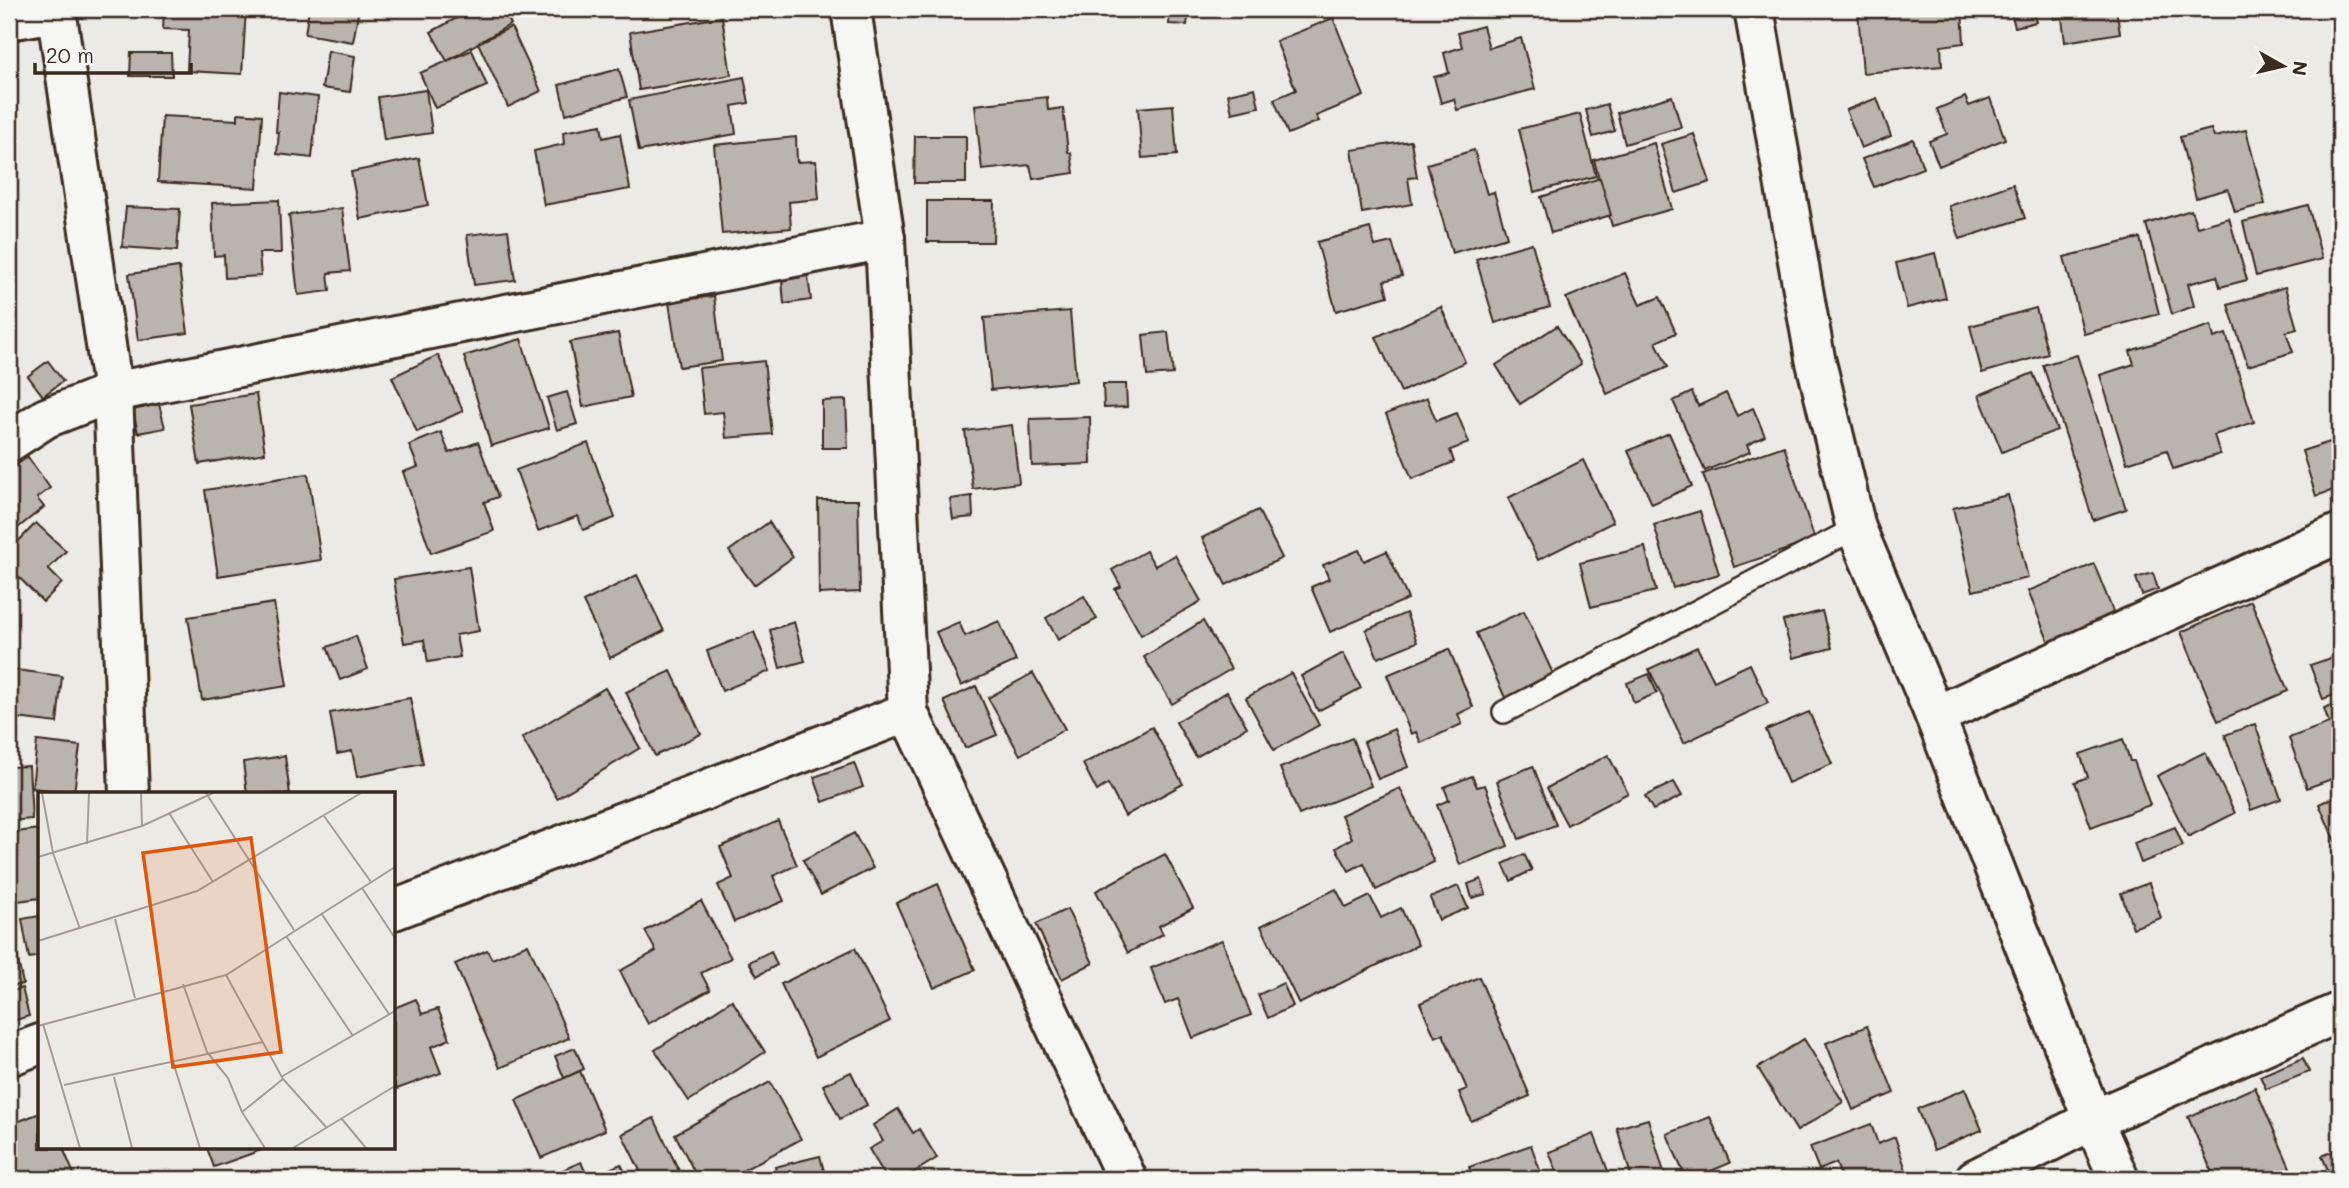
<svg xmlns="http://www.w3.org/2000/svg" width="2349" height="1188" viewBox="0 0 2349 1188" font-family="Mali,sans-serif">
	<rect width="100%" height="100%" fill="#ebeae5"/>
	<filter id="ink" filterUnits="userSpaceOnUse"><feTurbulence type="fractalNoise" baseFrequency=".0143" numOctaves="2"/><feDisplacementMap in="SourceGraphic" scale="14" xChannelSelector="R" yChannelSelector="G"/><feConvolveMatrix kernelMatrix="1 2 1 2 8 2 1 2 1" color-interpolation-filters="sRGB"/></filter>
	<g filter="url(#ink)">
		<!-- building -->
		<g fill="#bab4ae" stroke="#3b2a1e" stroke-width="2">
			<path d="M164 9H246L242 74 187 71 189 30 163 29Z"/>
			<path d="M309 9H359L353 42 305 34Z"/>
			<path d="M473 9H502L511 24 447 61 431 32Z"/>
			<path d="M1170 9H1189L1187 25 1169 24Z"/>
			<path d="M1891 9H1962L1964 43 1941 46 1942 66 1863 73 1858 11Z"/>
			<path d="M2010 9H2032L2036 22 2015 27Z"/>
			<path d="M2053 9H2119H2116L2120 33 2065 42 2062 18 2054 19Z"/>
			<path d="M722 17 731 75 639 90 630 32Z"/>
			<path d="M1333 18 1364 96 1316 116 1319 121 1288 134 1274 99 1296 90 1276 41Z"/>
			<path d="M1483 26 1489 48 1521 38 1535 89 1457 110 1454 99 1441 103 1434 77 1449 73 1444 53 1462 47 1458 33Z"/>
			<path d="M511 27 541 91 508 107 478 43Z"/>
			<path d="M472 50 487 86 435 108 420 73Z"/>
			<path d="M328 51 355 56 350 92 322 88Z"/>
			<path d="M131 53H171L172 76H130Z"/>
			<path d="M619 69 627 97 566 114 559 85Z"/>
			<path d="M744 77 749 103 732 106 736 134 639 151 629 100Z"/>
			<path d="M1255 88 1259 107 1232 113 1228 94Z"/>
			<path d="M426 90 432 133 384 140 378 97Z"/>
			<path d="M279 92 318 97 312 158 277 154 279 132H276Z"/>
			<path d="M1672 96 1681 127 1625 144 1617 113Z"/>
			<path d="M1047 97 1048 110 1063 108 1068 152 1071 153 1074 173 1033 179 1030 165 982 170 975 105Z"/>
			<path d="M1965 97 1969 106 1990 98 2005 139 1939 166 1929 141 1947 134 1937 109Z"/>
			<path d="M1877 98 1891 136 1861 148 1846 110Z"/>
			<path d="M1607 104 1615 131 1593 137 1586 110Z"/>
			<path d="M1173 105 1177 155 1142 158 1138 108Z"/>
			<path d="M238 113 262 115 257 188 158 182 162 116 238 120Z"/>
			<path d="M1580 114 1596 176 1534 192 1519 129Z"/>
			<path d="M601 125 603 138 620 134 630 189 544 205 534 151 564 144 563 132Z"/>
			<path d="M2211 129 2214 137 2246 130 2265 204 2235 212 2228 189 2196 198 2180 137Z"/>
			<path d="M1694 134 1710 182 1676 193 1661 144Z"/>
			<path d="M915 136H966V183H914Z"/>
			<path d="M796 137 797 162 816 161 819 199 789 202 791 228 722 234 714 145Z"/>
			<path d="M1913 139 1923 168 1874 187 1862 159Z"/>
			<path d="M1411 141 1417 177 1408 178 1412 204 1362 213 1352 150Z"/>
			<path d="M1654 143 1672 209 1612 226 1594 160Z"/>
			<path d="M1474 150 1487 194 1494 192 1507 237 1452 253 1427 164Z"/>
			<path d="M419 158 428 205 360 219 351 172Z"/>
			<path d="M1600 178 1611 215 1551 233 1541 197Z"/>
			<path d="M2013 184 2025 218 1960 239 1949 206Z"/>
			<path d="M279 200 281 253H259L261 276 225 278 224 255 214 256 212 203Z"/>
			<path d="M927 201H994L993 242H927Z"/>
			<path d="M2308 205 2322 259 2256 276 2243 222Z"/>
			<path d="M126 207 180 209 177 251 122 247Z"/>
			<path d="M342 208 350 271 328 273 330 291 298 295 289 215Z"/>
			<path d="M2191 210 2197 227 2229 218 2247 280 2220 287 2217 276 2188 284 2194 306 2172 314 2146 224Z"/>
			<path d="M1370 228 1375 246 1392 242 1402 276 1384 281 1388 296 1336 311 1317 242Z"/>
			<path d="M508 230 515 280 474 285 467 235Z"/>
			<path d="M2140 238 2159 314 2084 334 2064 257Z"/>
			<path d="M1532 243 1550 307 1495 323 1476 259Z"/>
			<path d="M1935 253 1946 298 1907 308 1896 263Z"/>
			<path d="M179 267 188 333 138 340 129 274Z"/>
			<path d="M1625 273 1640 305 1660 297 1676 333 1656 342 1668 367 1607 394 1566 298Z"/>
			<path d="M808 276 811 300 784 304 782 280Z"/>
			<path d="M2285 287 2297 329 2286 332 2293 352 2248 366 2228 305Z"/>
			<path d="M714 296 722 361 679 367 669 302Z"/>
			<path d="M1441 307 1465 362 1401 392 1376 337Z"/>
			<path d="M2036 308 2048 354 1982 373 1970 326Z"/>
			<path d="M1070 311 1076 381 991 390 984 318Z"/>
			<path d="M2211 325 2214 338 2226 334 2254 422 2214 435 2220 454 2173 469 2167 450 2127 463 2100 375 2134 364 2130 351Z"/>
			<path d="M1557 326 1581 364 1520 404 1496 365Z"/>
			<path d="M1168 332 1173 374 1147 376 1143 335Z"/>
			<path d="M618 333 631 397 583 407 570 342Z"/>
			<path d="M521 339 549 428 491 446 464 356Z"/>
			<path d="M438 355 463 411 417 432 392 377Z"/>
			<path d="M2077 355 2126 509 2093 520 2043 365Z"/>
			<path d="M48 361 63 381 43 396 28 376Z"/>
			<path d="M764 361 772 434 726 438 723 412 704 414 699 368Z"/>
			<path d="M2033 373 2057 430 2002 452 1979 395Z"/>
			<path d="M1103 384H1126L1127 407 1104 408Z"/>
			<path d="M567 392 577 424 557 430 547 398Z"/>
			<path d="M1692 392 1698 406 1726 393 1737 416 1753 408 1765 436 1747 445 1750 452 1705 471 1673 401Z"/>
			<path d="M256 394 265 453 199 464 189 404Z"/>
			<path d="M1427 398 1436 421 1457 413 1469 443 1450 450 1454 462 1412 479 1386 414Z"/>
			<path d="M846 400 848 448H822V401Z"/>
			<path d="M159 404 165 428 138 433 133 410Z"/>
			<path d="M1090 417 1091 464 1032 466 1030 419Z"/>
			<path d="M1012 425 1019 483 973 489 965 431Z"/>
			<path d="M441 432 449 453 478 442 498 497 484 502 494 531 431 553 403 472 418 467 409 445Z"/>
			<path d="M1669 433 1692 486 1652 504 1628 451Z"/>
			<path d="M2339 439 2340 488 2316 496 2302 451Z"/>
			<path d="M588 443 615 518 583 530 578 516 538 531 516 470Z"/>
			<path d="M1784 446 1815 540 1734 567 1703 474Z"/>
			<path d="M28 457 50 488 37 498 44 507 9 535V470Z"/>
			<path d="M1583 460 1613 522 1538 560 1508 498Z"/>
			<path d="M308 474 321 560 218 576 205 490Z"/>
			<path d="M2008 495 2028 578 1973 591 1953 508Z"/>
			<path d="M972 496 973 517 953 519 950 499Z"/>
			<path d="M818 500H858L860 592 819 594Z"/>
			<path d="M1258 510 1282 558 1226 585 1202 538Z"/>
			<path d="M1700 511 1719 574 1673 588 1654 525Z"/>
			<path d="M769 522 793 557 754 585 729 551Z"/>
			<path d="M36 523 66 551 48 569 62 583 43 602 9 567V551Z"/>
			<path d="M1645 547 1656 591 1591 607 1580 563Z"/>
			<path d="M1359 550 1364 561 1387 551 1408 599 1330 632 1311 587 1329 579 1323 565Z"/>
			<path d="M1146 551 1155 566 1175 555 1201 601 1141 635 1115 589 1121 586 1112 570Z"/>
			<path d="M2094 564 2116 619 2050 645 2028 591Z"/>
			<path d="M469 567 479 631 456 635 460 657 428 662 424 640 404 643 394 579Z"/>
			<path d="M2153 573 2158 589 2142 595 2136 578Z"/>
			<path d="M637 575 664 631 610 658 583 602Z"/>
			<path d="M1084 596 1097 619 1058 640 1046 618Z"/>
			<path d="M2251 601 2288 691 2218 721 2181 632Z"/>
			<path d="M274 603 287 686 202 700 188 617Z"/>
			<path d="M1524 611 1555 678 1506 700 1476 633Z"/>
			<path d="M1822 611 1832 648 1793 658 1783 621Z"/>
			<path d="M1406 613 1417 642 1378 658 1366 630Z"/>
			<path d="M999 621 1016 661 961 686 936 632 959 622 965 636Z"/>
			<path d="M1203 621 1231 669 1172 704 1144 657Z"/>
			<path d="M794 622 805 661 780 668 770 630Z"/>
			<path d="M754 632 770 671 722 691 707 651Z"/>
			<path d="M356 636 368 669 340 680 327 647Z"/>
			<path d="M1697 647 1714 681 1750 664 1768 703 1684 743 1649 669Z"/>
			<path d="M1449 649 1473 707 1458 714 1462 724 1421 743 1416 732 1411 734 1387 675Z"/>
			<path d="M1343 653 1361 688 1318 711 1301 676Z"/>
			<path d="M2340 655V693L2323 699 2310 665Z"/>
			<path d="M9 669 62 676 57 723 9 717Z"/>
			<path d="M671 671 701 734 655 756 626 692Z"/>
			<path d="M1033 673 1065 729 1020 755 988 698Z"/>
			<path d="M1291 673 1319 725 1274 750 1246 698Z"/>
			<path d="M1649 674 1657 693 1634 703 1627 683Z"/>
			<path d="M976 686 997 735 965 748 944 701Z"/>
			<path d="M605 688 640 748 557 798 522 738Z"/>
			<path d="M1227 692 1247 727 1196 757 1176 722Z"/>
			<path d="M410 698 423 764 357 777 352 751 337 754 330 713Z"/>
			<path d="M2340 702V776L2307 788 2289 738 2329 723 2324 708Z"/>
			<path d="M1809 712 1832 764 1788 783 1766 730Z"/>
			<path d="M2255 724 2281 799 2251 810 2225 735Z"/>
			<path d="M1152 727 1183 784 1125 816 1108 784 1097 791 1083 764Z"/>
			<path d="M1394 729 1408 767 1378 779 1364 742Z"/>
			<path d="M1352 738 1371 786 1299 815 1280 768Z"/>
			<path d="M2123 739 2130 761H2134L2150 805 2091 827 2075 782 2088 777 2080 754Z"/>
			<path d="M37 741 80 746 74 793 32 788Z"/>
			<path d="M9 750 11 767 29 766 32 819 9 821Z"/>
			<path d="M2205 752 2235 813 2188 837 2157 776Z"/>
			<path d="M1608 755 1628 793 1567 825 1547 788Z"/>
			<path d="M285 756 290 794H247L243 762Z"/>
			<path d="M854 763 863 787 823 802 814 777Z"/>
			<path d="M1533 766 1556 825 1519 839 1497 781Z"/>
			<path d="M1472 776 1477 787 1485 785 1508 846 1460 865 1437 805 1449 800 1444 787Z"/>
			<path d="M1674 782 1682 796 1653 810 1645 796Z"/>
			<path d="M1400 788 1434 862 1376 890 1364 863 1349 871 1336 848 1352 838 1341 815Z"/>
			<path d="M2340 794V842L2336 844 2319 804Z"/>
			<path d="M778 821 797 865 773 876 784 901 734 922 718 885 733 878 720 847Z"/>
			<path d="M2175 827 2183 846 2141 863 2134 843Z"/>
			<path d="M40 829V898L9 902V833Z"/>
			<path d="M854 833 873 868 821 895 803 860Z"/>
			<path d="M1165 854 1193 908 1159 926 1163 934 1128 953 1096 891Z"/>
			<path d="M1524 854 1532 870 1511 881 1503 864Z"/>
			<path d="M1481 879 1486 894 1472 898 1468 884Z"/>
			<path d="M2149 883 2161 918 2133 928 2121 893Z"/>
			<path d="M938 884 975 970 934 988 896 903Z"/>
			<path d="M1458 886 1468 908 1439 920 1430 898Z"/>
			<path d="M1336 889 1346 908 1370 896 1381 918 1401 908 1418 945 1299 1004 1261 926Z"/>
			<path d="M701 901 731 958 701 973 710 990 648 1024 620 971 656 951 645 931Z"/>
			<path d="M1067 909 1093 963 1062 979 1036 924Z"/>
			<path d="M40 916V956L29 958 22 919Z"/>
			<path d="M9 927H11L23 984 9 987Z"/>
			<path d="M1222 940 1251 1015 1193 1038 1178 999 1165 1004 1151 968Z"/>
			<path d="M528 944 569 1038 500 1068 455 964 487 950 492 959Z"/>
			<path d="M855 948 890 1021 816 1057 781 984Z"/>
			<path d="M771 951 777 965 757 976 749 962Z"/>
			<path d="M1479 977 1530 1096 1471 1121 1459 1092 1467 1089 1443 1034 1435 1037 1420 1003Z"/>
			<path d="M1283 983 1293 1006 1268 1018 1258 995Z"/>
			<path d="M22 988 29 1016 9 1022V992Z"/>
			<path d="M416 999 422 1014 438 1009 450 1039 431 1047 441 1073 397 1089 394 1081V1008Z"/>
			<path d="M732 1000 765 1052 689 1101 655 1050Z"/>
			<path d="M1867 1026 1894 1093 1853 1110 1826 1043Z"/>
			<path d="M1804 1039 1843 1102 1797 1131 1758 1068Z"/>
			<path d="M575 1048 584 1069 564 1078 555 1056Z"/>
			<path d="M2303 1058 2309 1072 2266 1089 2260 1076Z"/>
			<path d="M580 1071 605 1130 541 1158 516 1100Z"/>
			<path d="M851 1072 867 1105 840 1119 823 1085Z"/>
			<path d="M770 1082 801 1139 727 1179H698L675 1134Z"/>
			<path d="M2255 1087 2295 1179H2215L2188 1117Z"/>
			<path d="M1965 1089 1982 1130 1934 1150 1917 1109Z"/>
			<path d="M898 1109 913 1133 919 1129 937 1158 903 1179H887L869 1149 883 1141 873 1125Z"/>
			<path d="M40 1113V1148H63L76 1179H17L9 1158V1125Z"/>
			<path d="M1710 1117 1730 1163 1692 1179H1686L1667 1134Z"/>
			<path d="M654 1118 679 1171 671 1174 673 1179H644L622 1134Z"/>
			<path d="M1648 1119 1666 1179H1632L1617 1128Z"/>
			<path d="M1871 1124 1878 1144 1895 1137 1909 1179H1842L1836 1163 1819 1170 1810 1147Z"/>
			<path d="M1594 1134 1611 1179H1560L1549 1152Z"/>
			<path d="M1531 1145 1543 1179H1474L1469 1167Z"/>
			<path d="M207 1148H267L214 1167Z"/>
			<path d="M2340 1148V1171L2330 1175 2322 1156Z"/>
			<path d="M820 1156 826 1179H778L775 1167Z"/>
			<path d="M581 1162 588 1178 621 1164 628 1179H550L548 1176Z"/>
		</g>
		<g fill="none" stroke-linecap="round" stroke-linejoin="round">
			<!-- lane casing -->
			<g stroke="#3b2a1e" stroke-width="26">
				<path id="lane" d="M1504 712 1856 528"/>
			</g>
			<!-- street casing -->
			<g stroke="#3b2a1e" stroke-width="44">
				<g id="street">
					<path d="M56 9 113 392 129 794"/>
					<path d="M851 9 885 239 908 712 1127 1179"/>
					<path d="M1754 9 1815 358 1856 528 1935 716 2093 1120 2119 1179"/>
					<path d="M9 20 56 12"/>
					<path d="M9 442 46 418 113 392 885 239"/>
					<path d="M1935 716 2340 533"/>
					<path d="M394 910 908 712"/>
					<path d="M9 1056 40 1044"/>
					<path d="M1975 1179 2093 1120 2340 1012"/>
				</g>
			</g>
			<!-- lane -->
			<use href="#lane" stroke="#f6f6f2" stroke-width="21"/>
			<!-- street -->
			<use href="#street" stroke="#f6f6f2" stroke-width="38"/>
		</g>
	</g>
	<!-- overview -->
	<g transform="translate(38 792)">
		<rect width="357" height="357" fill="#ebeae5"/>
		<path fill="none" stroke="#a59d95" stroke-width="2" d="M4 1 15 61 42 137M103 1 104 34M168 1 256 138M131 21 175 90M286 24 333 90M49 52 51 1M0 65 104 34 175 1M324 96 357 146M283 121 351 222M77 127 97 206M248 144 315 244M0 149 159 99 323 1M188 183 245 287 288 335M145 192 169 260 190 286 204 320 245 287M5 232 42 356M0 234 188 183 357 75M135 270 162 356M76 285 94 356M243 285 357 219M26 293 225 250M204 320 227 356M303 326 328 356M255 356 357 294"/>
		<path fill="#df570d" fill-opacity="0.15" stroke="#df570d" stroke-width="3.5" d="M213 46 243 260 135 275 105 61Z"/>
		<rect width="357" height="357" fill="none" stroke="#3b2a1e" stroke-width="3.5"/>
	</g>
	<!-- margin -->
	<rect width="2349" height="1188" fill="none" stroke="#f6f6f2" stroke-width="35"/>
	<rect x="18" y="18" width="2314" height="1153" fill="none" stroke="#3b2a1e" stroke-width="2.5" filter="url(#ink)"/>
	<!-- north arrow -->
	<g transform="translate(2283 66) rotate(98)" stroke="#f6f6f2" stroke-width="5" paint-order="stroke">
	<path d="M0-5L12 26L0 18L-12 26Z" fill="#3b2a1e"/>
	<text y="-10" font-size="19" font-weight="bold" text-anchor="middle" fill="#3b2a1e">N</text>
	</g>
	<!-- scale -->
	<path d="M35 63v10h156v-10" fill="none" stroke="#3b2a1e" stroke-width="3.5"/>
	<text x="46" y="63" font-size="21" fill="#3b2a1e" stroke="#f6f6f2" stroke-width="5" paint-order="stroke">20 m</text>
</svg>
